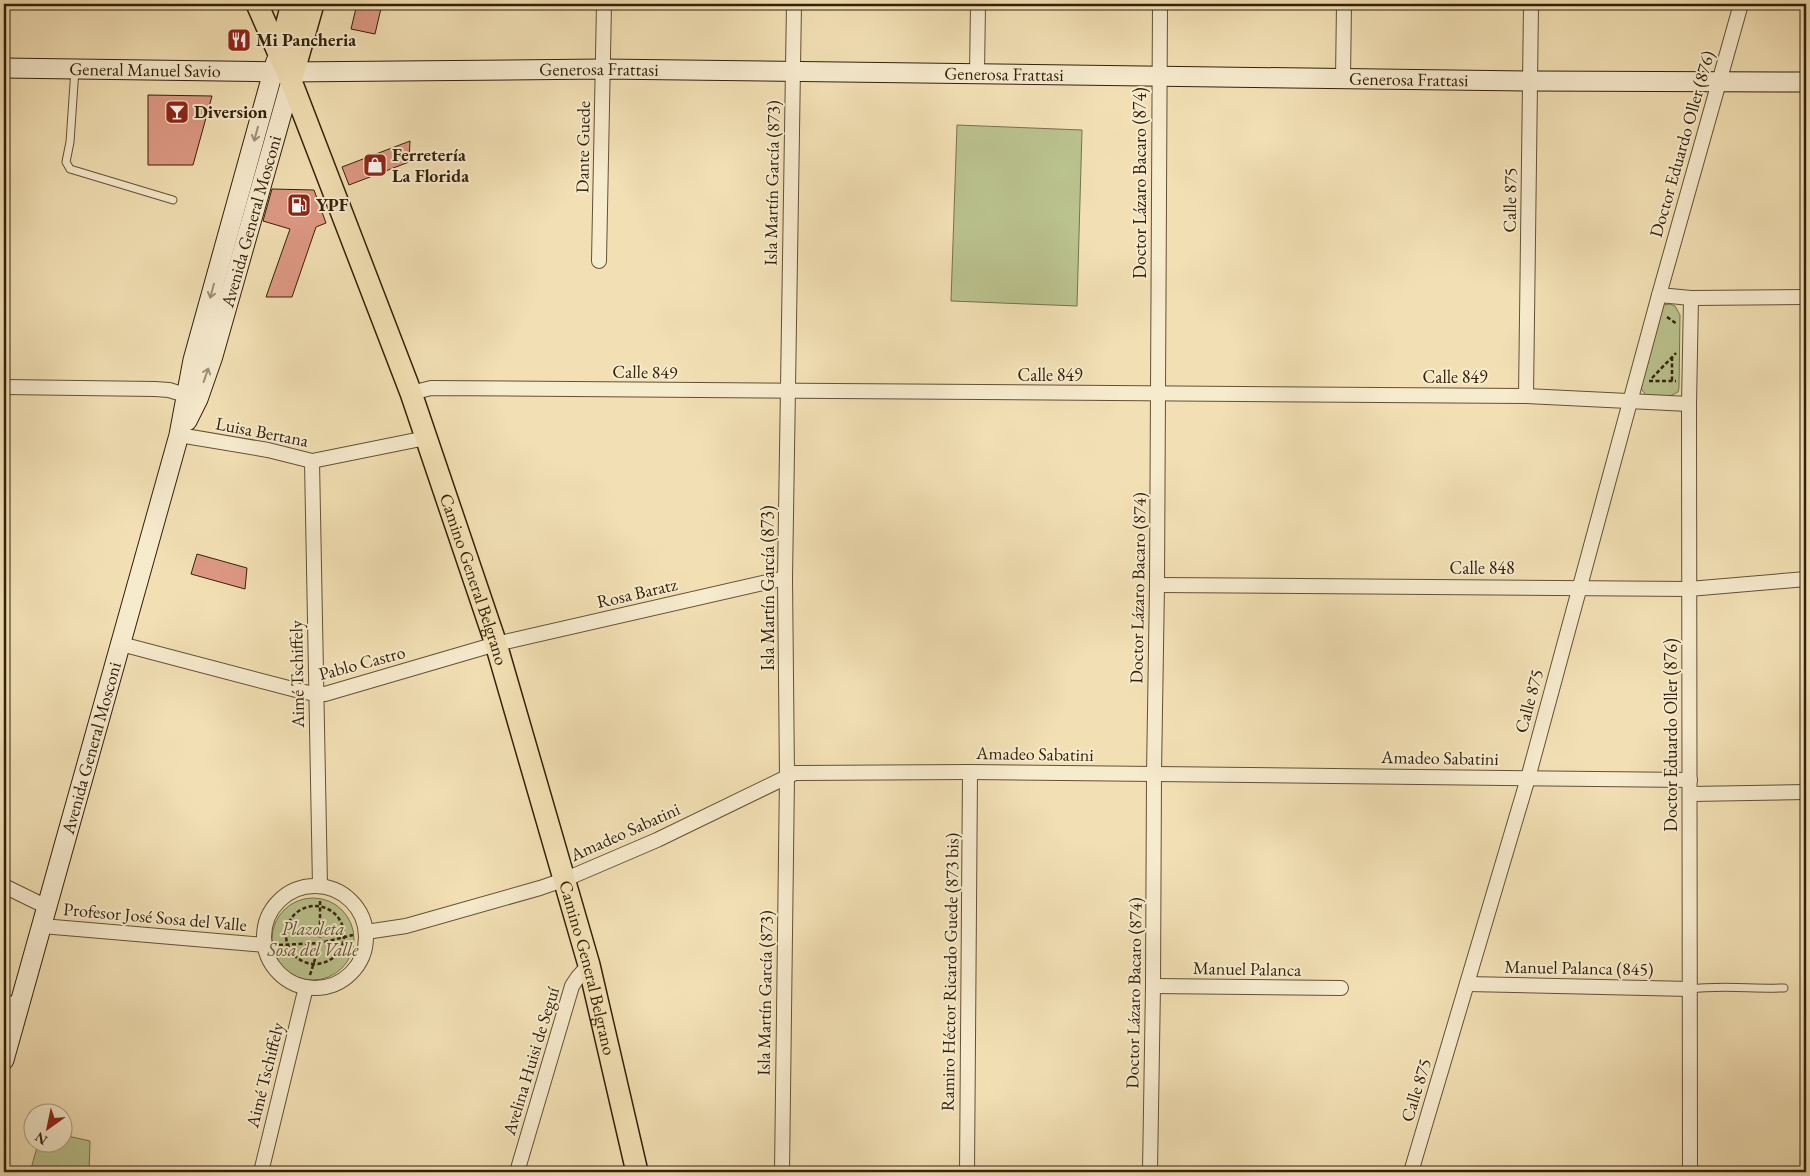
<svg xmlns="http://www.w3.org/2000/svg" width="1810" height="1176" viewBox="0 0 1810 1176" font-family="'EB Garamond',serif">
	<rect width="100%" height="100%" fill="#f2e0b4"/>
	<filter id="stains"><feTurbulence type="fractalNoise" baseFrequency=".004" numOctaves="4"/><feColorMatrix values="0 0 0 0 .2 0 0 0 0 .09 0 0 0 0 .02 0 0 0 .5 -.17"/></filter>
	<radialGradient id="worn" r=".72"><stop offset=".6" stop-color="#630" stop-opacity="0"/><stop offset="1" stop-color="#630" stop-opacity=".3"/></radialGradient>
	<!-- green -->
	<g fill="#bac28d" stroke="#76724c">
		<path d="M957 125 1082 130 1077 306 951 301Z"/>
		<path d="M1670 304 1675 306 1680 315 1679 388 1678 392 1670 396 1646 395 1642 390 1641 384 1662 307 1664 305Z"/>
		<circle cx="313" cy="939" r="41"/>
		<path d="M63 1135 90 1141 89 1172H30L38 1144H62Z"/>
	</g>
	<!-- building -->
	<g fill="#de9985" stroke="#33210a">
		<path d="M357 4H382L375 34 351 29Z"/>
		<path d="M148 95 212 96 193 165H148Z"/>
		<path d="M410 141 409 162 349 185 342 167Z"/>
		<path d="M272 189 314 190 326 223 316 227 292 297H266L290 229 263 221Z"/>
		<path d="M197 554 247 568 245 589 191 574Z"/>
	</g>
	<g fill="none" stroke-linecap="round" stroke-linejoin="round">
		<!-- lane casing -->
		<g stroke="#635134" stroke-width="9">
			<g id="lane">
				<path d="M75 69 70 142 66 162 70 169 173 200"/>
				<path d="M1690 989C1721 985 1752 989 1784 988"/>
			</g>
		</g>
		<!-- street casing -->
		<g stroke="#635134" stroke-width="16">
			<g id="street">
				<path d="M977 74 978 4"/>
				<path d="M1343 79 1344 4"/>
				<path d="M599 261 604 4"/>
				<path d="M1659 295 1691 298 1806 297"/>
				<path d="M4 387 155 389 169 390 195 398"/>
				<path d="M411 393 431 388 1526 396 1689 404"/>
				<path d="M1526 396 1531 4"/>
				<path d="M179 435 268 450 312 461 426 438"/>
				<path d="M312 461 320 886"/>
				<path d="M1157 585 1689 589 1806 579"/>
				<path d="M121 644 300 691 315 694H325L496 644 785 578"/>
				<path d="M1690 794 1806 792"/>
				<path d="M4 886 47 907"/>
				<circle cx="315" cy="937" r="51"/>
				<path d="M42 926 265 945"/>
				<path d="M366 932 406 926 540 888 566 879 657 840 795 773 970 772 1690 780"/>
				<path d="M1467 984 1690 989"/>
				<path d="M1153 986 1341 988"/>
				<path d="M4 1002 19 1005"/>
				<path d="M261 1172 306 987"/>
				<path d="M517 1172 572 986 578 977 589 965"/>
				<path d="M782 1172 787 776 785 578 794 4"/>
				<path d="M967 1172 970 772"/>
				<path d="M1150 1172 1153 986 1154 774 1157 585 1160 4"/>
				<path d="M1411 1172 1528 778 1659 295 1741 4"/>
				<path d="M1690 1172 1689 404 1691 298"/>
			</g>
		</g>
		<!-- secondary casing -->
		<g stroke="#33210a" stroke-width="21">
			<g id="secondary">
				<path id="s1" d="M4 68 287 72 603 69 1531 81 1806 82"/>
				<path id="s2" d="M187 421 198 399 213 356 291 81"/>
				<path id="s3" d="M4 1060 179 435 193 360 276 61"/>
			</g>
		</g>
		<!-- primary casing -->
		<g stroke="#33210a" stroke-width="24">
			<g id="primary">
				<path id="s4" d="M257 4 291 81 411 393 496 644 589 965 637 1172"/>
				<path d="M279 53 292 4"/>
				<path d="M291 81 313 4"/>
			</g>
		</g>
		<!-- path -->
		<g stroke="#33210a" stroke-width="2.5" stroke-dasharray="4 2.5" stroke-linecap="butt">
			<path d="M1667 317 1677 324"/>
			<path d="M1672 357V381"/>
			<path d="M1652 378 1676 353"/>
			<path d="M1649 381H1676"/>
			<circle cx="315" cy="935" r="29"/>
			<path d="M279 945 320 943 353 935"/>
			<path d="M310 975 320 943V900"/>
		</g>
		<!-- lane -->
		<use href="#lane" stroke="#f7ebce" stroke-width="7"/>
		<!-- street -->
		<use href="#street" stroke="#f7ebce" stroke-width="14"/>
		<!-- secondary -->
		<use href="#secondary" stroke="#f7ebce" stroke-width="19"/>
		<!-- primary -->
		<use href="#primary" stroke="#f2e0b4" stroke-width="21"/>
	</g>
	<!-- one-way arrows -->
	<defs><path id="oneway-shaft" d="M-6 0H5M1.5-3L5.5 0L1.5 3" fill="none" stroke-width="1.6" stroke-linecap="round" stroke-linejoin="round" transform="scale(1.25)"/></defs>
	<g stroke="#9f9076">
		<use href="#oneway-shaft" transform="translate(256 134) rotate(105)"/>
		<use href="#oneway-shaft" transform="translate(212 291) rotate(105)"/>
		<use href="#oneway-shaft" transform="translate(206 375) rotate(-71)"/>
	</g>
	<!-- icons -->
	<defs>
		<g id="restaurant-square" transform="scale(1.25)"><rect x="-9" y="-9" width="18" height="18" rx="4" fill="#8f2418" stroke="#f7ebce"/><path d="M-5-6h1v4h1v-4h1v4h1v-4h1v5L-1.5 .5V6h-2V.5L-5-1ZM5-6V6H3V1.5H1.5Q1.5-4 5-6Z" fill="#fff"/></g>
		<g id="bar-square" transform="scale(1.25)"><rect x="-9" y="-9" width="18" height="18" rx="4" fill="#8f2418" stroke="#f7ebce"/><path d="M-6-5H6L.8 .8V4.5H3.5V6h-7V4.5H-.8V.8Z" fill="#fff"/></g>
		<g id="shop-square" transform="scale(1.25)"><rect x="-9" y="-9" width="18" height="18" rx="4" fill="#8f2418" stroke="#f7ebce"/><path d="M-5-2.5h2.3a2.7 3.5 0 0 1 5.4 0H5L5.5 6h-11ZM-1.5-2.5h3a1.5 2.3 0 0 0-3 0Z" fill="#fff"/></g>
		<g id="fuel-square" transform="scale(1.25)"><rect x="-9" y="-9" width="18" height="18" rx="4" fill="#8f2418" stroke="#f7ebce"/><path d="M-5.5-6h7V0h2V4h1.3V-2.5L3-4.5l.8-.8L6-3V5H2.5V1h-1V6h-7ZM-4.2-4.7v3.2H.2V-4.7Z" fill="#fff"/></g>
	</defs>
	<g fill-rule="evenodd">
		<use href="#restaurant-square" x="239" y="40"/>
		<use href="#bar-square" x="177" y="112"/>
		<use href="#shop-square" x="375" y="165"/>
		<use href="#fuel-square" x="299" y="205"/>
	</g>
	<g text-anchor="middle" stroke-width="4" stroke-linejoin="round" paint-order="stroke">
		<!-- poi labels -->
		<g font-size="18" font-weight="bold" fill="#33210a" stroke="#f7ebce" text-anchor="start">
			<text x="256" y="46">Mi Pancheria</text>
			<text x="194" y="118">Diversion</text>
			<text x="392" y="161">Ferretería<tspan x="392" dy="21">La Florida</tspan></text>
			<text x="316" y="211">YPF</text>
		</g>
		<!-- street labels -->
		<g font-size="18" fill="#33210a" stroke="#f7ebce">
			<text dy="6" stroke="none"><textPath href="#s1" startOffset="141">General Manuel Savio</textPath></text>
			<text dy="6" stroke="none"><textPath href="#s1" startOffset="595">Generosa Frattasi</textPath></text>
			<text dy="6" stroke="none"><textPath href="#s1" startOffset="1000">Generosa Frattasi</textPath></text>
			<text dy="6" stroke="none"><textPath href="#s1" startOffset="1405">Generosa Frattasi</textPath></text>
			<text transform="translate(1682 144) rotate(-74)" y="6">Doctor Eduardo Oller (876)</text>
			<text transform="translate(583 147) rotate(-89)" y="6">Dante Guede</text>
			<text transform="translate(772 183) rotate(-89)" y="6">Isla Martín García (873)</text>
			<text transform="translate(1140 183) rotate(-90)" y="6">Doctor Lázaro Bacaro (874)</text>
			<text transform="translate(1510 200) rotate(-89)" y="6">Calle 875</text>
			<text dy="6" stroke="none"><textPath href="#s2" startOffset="210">Avenida General Mosconi</textPath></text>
			<text transform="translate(645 372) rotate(1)" y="6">Calle 849</text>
			<text x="1050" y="381">Calle 849</text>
			<text x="1455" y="383">Calle 849</text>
			<text transform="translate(262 432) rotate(11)" y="6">Luisa Bertana</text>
			<text x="1482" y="574">Calle 848</text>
			<text dy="6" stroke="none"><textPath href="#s4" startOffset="615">Camino General Belgrano</textPath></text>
			<text transform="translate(768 588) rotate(-90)" y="6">Isla Martín García (873)</text>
			<text transform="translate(1138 588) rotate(-89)" y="6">Doctor Lázaro Bacaro (874)</text>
			<text transform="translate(637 593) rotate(-13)" y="6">Rosa Baratz</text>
			<text transform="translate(362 663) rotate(-15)" y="6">Pablo Castro</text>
			<text transform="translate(297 674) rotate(-91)" y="6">Aimé Tschiffely</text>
			<text transform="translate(1529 701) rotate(-75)" y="6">Calle 875</text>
			<text transform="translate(1671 735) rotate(-90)" y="6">Doctor Eduardo Oller (876)</text>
			<text dy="6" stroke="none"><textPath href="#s3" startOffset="324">Avenida General Mosconi</textPath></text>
			<text transform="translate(1035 754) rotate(1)" y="6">Amadeo Sabatini</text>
			<text transform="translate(1440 758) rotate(1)" y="6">Amadeo Sabatini</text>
			<text transform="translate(625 832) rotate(-24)" y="6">Amadeo Sabatini</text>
			<text transform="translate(155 917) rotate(5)" y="6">Profesor José Sosa del Valle</text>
			<text dy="6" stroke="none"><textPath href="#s4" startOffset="1020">Camino General Belgrano</textPath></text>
			<text transform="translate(1579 968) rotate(1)" y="6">Manuel Palanca (845)</text>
			<text transform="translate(1247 969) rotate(1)" y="6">Manuel Palanca</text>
			<text transform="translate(950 972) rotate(-89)" y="6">Ramiro Héctor Ricardo Guede (873 bis)</text>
			<text transform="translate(765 993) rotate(-89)" y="6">Isla Martín García (873)</text>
			<text transform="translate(1134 993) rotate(-89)" y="6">Doctor Lázaro Bacaro (874)</text>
			<text transform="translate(531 1061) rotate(-73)" y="6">Avelina Huisi de Seguí</text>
			<text transform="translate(265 1075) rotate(-76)" y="6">Aimé Tschiffely</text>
			<text transform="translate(1416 1090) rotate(-73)" y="6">Calle 875</text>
		</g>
		<!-- park labels -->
		<g font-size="18" font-style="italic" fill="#5c5131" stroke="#f7ebce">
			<text x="313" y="935">Plazoleta<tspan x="313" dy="21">Sosa del Valle</tspan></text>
		</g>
	</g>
	<!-- margin -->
	<rect width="1810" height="1176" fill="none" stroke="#f2e0b4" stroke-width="20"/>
	<rect x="5" y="5" width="1800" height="1166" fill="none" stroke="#33210a" stroke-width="2.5"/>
	<rect x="10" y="10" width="1790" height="1156" fill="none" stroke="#33210a"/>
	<!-- north arrow -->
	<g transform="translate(48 1128) rotate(213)"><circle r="24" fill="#f7ebce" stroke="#a99a80"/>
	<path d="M0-4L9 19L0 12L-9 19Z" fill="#8f2418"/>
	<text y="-8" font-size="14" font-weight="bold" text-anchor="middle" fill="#33210a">N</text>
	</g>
	<rect width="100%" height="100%" filter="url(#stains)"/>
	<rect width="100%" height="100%" fill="url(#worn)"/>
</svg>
